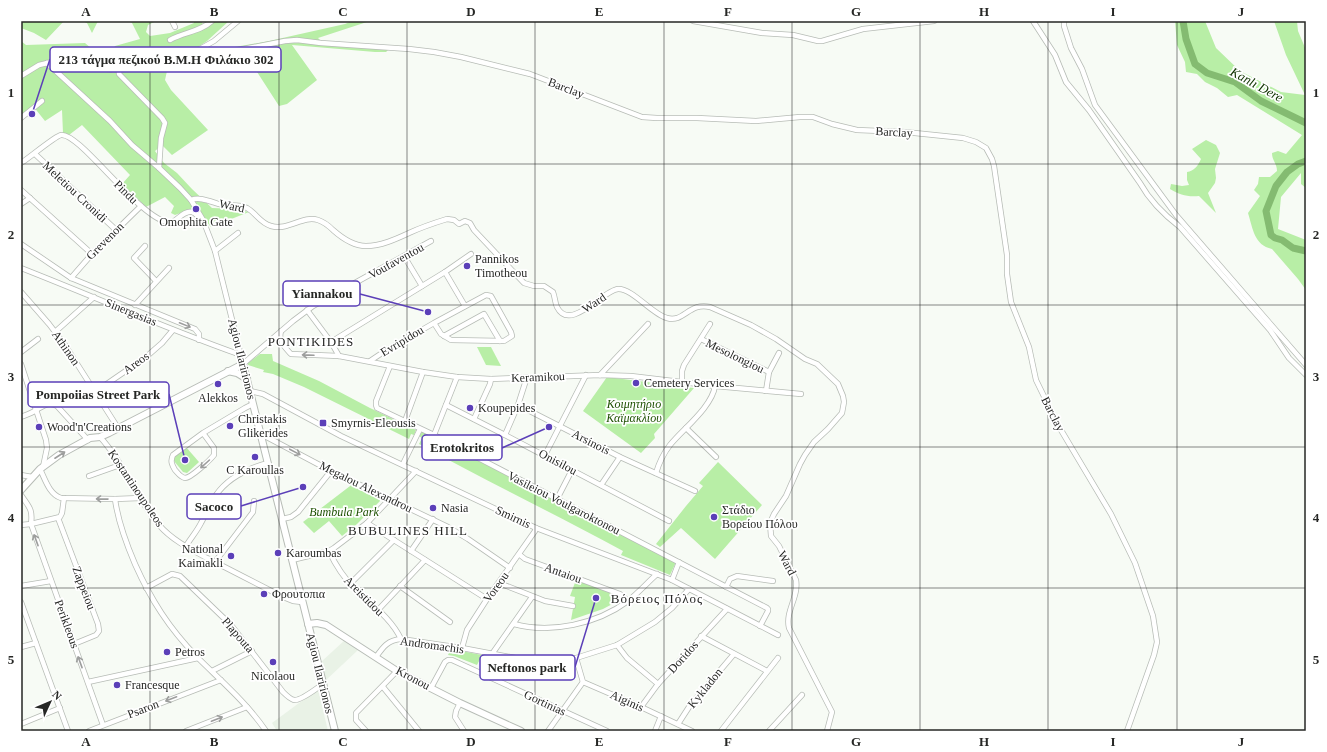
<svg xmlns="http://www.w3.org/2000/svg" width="1327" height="752" viewBox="0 0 1327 752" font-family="'Times New Roman',serif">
	<rect width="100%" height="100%" fill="#f7fbf5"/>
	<!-- built -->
	<g fill="#e9f2e6">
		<path d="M345 640 358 650 325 681 321 662Z"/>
		<path d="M318 689 328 731H277L272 723Z"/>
	</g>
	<!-- green -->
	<g fill="#b8eea6">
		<path d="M21 21H64L46 40 34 33 21 28Z"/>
		<path d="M82 21H98L92 33 87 23Z"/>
		<path d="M130 21H156L148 25 146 32 150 36 170 33 194 23V21H201L203 24 207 21H229L207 41 198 47 212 51 269 41 345 24 352 21H370L318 38 322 42 392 46 386 52H375L292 45 317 80 287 104 279 106 246 55 192 63 167 71 165 80 171 90 208 130 172 155 162 145 155 151 164 163 177 173 192 189 212 208 236 209 249 212 211 227 194 208 175 215 171 213 174 206 165 197 146 207 122 184 130 175 82 125 69 135 63 133 62 110 45 121 33 106 21 116V41L26 45 85 43 98 54V59L111 52 115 46 140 39 132 23Z"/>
		<path d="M1175 21H1205L1216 48 1240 71 1281 92 1305 95 1286 55 1274 21H1297L1298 31 1306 50V188L1301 184V173L1281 197 1278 229 1306 240V290L1298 279 1272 249C1254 245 1253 229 1248 213L1260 196 1254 190 1258 184 1259 177H1270L1277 171C1277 163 1272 161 1272 153L1278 151 1286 154 1302 135 1237 95 1228 97 1217 88 1205 82 1197 74 1186 72 1185 62 1177 45Z"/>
		<path d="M1206 140 1216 145 1220 153 1215 169 1216 178 1215 183 1208 193 1216 213 1199 196C1187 197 1180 195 1170 189L1171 184 1182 186 1189 185 1187 180V172C1194 171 1198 166 1201 159L1192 149Z"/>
		<path d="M477 347H491L501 366 486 365Z"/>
		<path d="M260 354H272L273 361 319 381 370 408 416 430 414 435 411 434 409 439 304 387 273 374 263 372 264 370 248 365V363Z"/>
		<path d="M607 377 694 388 654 434 655 438 641 453 583 411Z"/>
		<path d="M422 432 676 562 670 575 621 555 623 551C555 514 486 481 419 444L422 438 419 436Z"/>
		<path d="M186 447 199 462 187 473 183 472 174 461V456Z"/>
		<path d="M718 462 762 505 715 559 681 528 660 547 656 544 686 506 703 486 699 483Z"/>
		<path d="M354 483 378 496 380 499V501L357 524 342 536 329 521 314 533 303 522Z"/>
		<path d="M576 580 617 595 618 601 603 609 571 620 575 597 570 596Z"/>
		<path d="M451 649 482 655 477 665 454 656 448 655Z"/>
	</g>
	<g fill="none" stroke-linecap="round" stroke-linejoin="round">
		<!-- river -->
		<g stroke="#84bb71" stroke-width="7">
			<path d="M1183 21 1186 39 1195 64 1207 73 1235 82 1261 101 1306 123"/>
			<path d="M1306 161 1298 164 1287 172 1276 186 1266 211 1271 235 1275 238 1282 240 1293 248 1306 251"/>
		</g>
		<!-- street casing -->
		<g stroke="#b7bcb6" stroke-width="6">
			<g id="street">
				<path d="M172 21 175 27"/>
				<path d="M693 21 762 33 793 35 818 41H822L863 29 934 21"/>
				<path d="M1033 21 1055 55 1066 82 1089 110 1140 183C1150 201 1163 214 1180 227L1270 330 1289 358 1306 375"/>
				<path d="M1064 21V26L1071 48 1082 69 1095 105 1176 215 1306 365"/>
				<path d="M170 40C184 32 200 32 212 21"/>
				<path d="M191 59 198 50 214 41 238 21"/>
				<path d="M47 63 110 121 132 145 159 168 180 188 191 200C201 196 213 203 223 205 231 206 239 204 247 208 256 213 260 223 271 226 288 231 303 215 318 220 324 222 329 226 333 230 342 238 354 246 366 246 381 246 396 239 409 233 422 227 434 223 447 219L454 220 459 224 465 221 470 223 474 230 524 283 534 286H544L553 292C555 297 555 303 557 307 570 333 603 290 618 289 632 288 653 315 667 318 684 323 689 302 710 307L751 325 776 339 805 359 817 364 838 384 843 396 844 402 842 413 828 429 814 442 805 455 800 464 786 496 774 514 770 523 771 536 779 546 796 580C799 597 785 611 789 628L832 712 827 731"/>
				<path d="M119 70V74L162 118 165 123 161 138 159 168"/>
				<path d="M21 76 39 65 56 61 113 70 158 67 191 59 285 41 297 40 321 43 409 49 434 52 461 57 530 74 642 117 657 118H697L756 121 800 117H813L832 124 857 130 905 132 963 138 976 142 986 148 992 159 994 166 1007 255V274L1011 302 1029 347 1036 380 1058 425 1111 514 1135 563 1153 616 1157 642 1154 655 1127 731"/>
				<path d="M21 118 42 101"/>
				<path d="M35 154 116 230"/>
				<path d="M21 163C28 159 55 136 61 135 80 132 140 221 171 223 177 220 185 210 192 212 196 213 198 217 200 218"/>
				<path d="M21 190 92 254"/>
				<path d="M191 200 203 220 215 251 243 364 293 321 313 306 431 241"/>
				<path d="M21 204 30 198"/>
				<path d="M21 244 71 278 195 329 199 334V340"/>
				<path d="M145 246 134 258 156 281"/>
				<path d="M215 251 238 233"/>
				<path d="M404 256 422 286"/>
				<path d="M21 268C95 297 167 329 241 355"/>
				<path d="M445 272 465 306"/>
				<path d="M71 278 92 254 141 206"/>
				<path d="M21 292 49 324 65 345 118 428"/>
				<path d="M135 305 169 268"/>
				<path d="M307 310 331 342 339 356"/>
				<path d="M281 331C278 342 284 346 291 354L339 356 423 372 457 377 491 379 600 375 631 376 715 386 801 394"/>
				<path d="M55 332 94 297"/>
				<path d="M444 336 484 314 500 341"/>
				<path d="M701 339 769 372"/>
				<path d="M331 342 445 272 471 254"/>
				<path d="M21 352 38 339"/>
				<path d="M370 361 385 351 434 323 486 295 491 296 511 332 512 336 504 341 451 340 441 334 434 323"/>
				<path d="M21 364 46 440 47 448 43 467"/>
				<path d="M390 366 376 401V405L377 408 434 435 767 608 768 609V611L760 626"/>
				<path d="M600 375 648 324"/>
				<path d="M682 382V371L684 365 710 324"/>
				<path d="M250 391 263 394 341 436 536 528 672 580 778 635"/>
				<path d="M766 391 769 372 779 353"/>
				<path d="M95 392 146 357 162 343 173 330"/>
				<path d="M446 405 505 435 669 521"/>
				<path d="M518 405 620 457 695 491"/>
				<path d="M21 417C26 415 32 413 36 410 43 406 50 401 57 406L88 440"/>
				<path d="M474 419 490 384 491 379"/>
				<path d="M405 421 423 372"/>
				<path d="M686 428 716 457"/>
				<path d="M203 433 214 448V455C210 460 191 478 185 478 180 477 178 473 175 470 172 465 170 461 173 455L203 433 245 408 253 404"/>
				<path d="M261 434 331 471 448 527 468 539 510 568"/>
				<path d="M434 435 457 377"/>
				<path d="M505 435 518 405 527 377"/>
				<path d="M100 437C124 463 136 498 159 525 172 540 190 549 207 558 232 571 258 584 283 597L293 601 302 602"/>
				<path d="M545 455 586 375"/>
				<path d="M403 464 420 429"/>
				<path d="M40 469C45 479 49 494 61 498L115 499 141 498"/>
				<path d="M656 473C659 463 663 454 670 445 683 429 712 407 715 386"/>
				<path d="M21 475 32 477"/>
				<path d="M89 476 120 465"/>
				<path d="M601 485 620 457"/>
				<path d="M21 495C29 507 33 509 31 524L103 725"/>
				<path d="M115 499C118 522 126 543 135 564 151 600 169 628 197 657 221 681 247 703 266 731"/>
				<path d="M557 499 572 470"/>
				<path d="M58 518 98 624 99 631 96 635 74 644"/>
				<path d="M282 519 291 517 298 512 331 471"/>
				<path d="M367 523 487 599"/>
				<path d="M21 525 31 524 60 517 62 513 64 498"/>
				<path d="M186 546C191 538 197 531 201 523 206 514 210 503 216 495 228 478 249 468 268 463"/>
				<path d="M329 551C335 564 345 579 355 589 372 605 391 618 401 639"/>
				<path d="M411 551 433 519"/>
				<path d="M520 555 525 559 620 594 628 601"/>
				<path d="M292 560 329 551 334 548 367 523 416 471"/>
				<path d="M215 562 253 512 254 501"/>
				<path d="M672 580 679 562"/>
				<path d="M499 583 545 601 573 606"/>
				<path d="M350 584 394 540"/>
				<path d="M21 586 51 581"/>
				<path d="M400 586 450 622"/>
				<path d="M726 587 730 579 737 576 773 581"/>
				<path d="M146 588 172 574 180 576 231 625 283 692C286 695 290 699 294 700 301 701 317 688 323 684"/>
				<path d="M21 602 68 731"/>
				<path d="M378 610 425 560"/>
				<path d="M514 624C551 634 597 624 628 601 638 593 647 583 657 574"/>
				<path d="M701 636 767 671"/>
				<path d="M617 645 627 658 658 684"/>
				<path d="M21 647 36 643"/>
				<path d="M462 648 467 630 487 599 535 531 536 528"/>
				<path d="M492 654 532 597"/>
				<path d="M376 657C383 647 388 640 401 639L462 648 521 659 544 661 576 658 617 645 655 622 672 608 689 589"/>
				<path d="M576 658 583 682 641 707 692 731"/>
				<path d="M212 671 252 651"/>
				<path d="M88 682 198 658"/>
				<path d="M383 687 419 731"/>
				<path d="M431 688 445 662 448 660H452L607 731"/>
				<path d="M460 703 456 711 455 717 464 731"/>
				<path d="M641 707 658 684 727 609"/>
				<path d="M21 724 60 708"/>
				<path d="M678 724 689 707 734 654"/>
				<path d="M89 731 221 680"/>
				<path d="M186 731 247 707"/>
				<path d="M366 731 356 720V713L397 671"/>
				<path d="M548 731 583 682"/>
				<path d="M655 731 661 716"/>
				<path d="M721 731 778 658"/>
				<path d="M769 731 802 695"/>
			</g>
		</g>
		<!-- secondary casing -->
		<g stroke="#b7bcb6" stroke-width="8">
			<g id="secondary">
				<path d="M228 371 237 373 247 379"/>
				<path d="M21 490 40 469 59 455 90 438 100 437 109 433 243 364 335 731"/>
				<path d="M308 624 317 623 326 625 397 671 460 703 521 731"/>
			</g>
		</g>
		<!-- street -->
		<use href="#street" stroke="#fff" stroke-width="4.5"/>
		<!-- secondary -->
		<use href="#secondary" stroke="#fff" stroke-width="6"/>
	</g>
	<!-- one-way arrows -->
	<defs><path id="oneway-shaft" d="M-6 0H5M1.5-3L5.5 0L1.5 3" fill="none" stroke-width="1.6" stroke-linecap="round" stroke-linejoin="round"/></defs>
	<g stroke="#9d9e9d">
		<use href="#oneway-shaft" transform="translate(185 325) rotate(22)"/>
		<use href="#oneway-shaft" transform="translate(308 355) rotate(-178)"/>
		<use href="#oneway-shaft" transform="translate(295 452) rotate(28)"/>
		<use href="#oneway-shaft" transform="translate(60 455) rotate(-33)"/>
		<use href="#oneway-shaft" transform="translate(205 464) rotate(138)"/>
		<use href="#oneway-shaft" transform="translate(102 499) rotate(-179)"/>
		<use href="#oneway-shaft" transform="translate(36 540) rotate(-110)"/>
		<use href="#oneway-shaft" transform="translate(80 662) rotate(-110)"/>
		<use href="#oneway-shaft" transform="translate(171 699) rotate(159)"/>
		<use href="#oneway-shaft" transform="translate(217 719) rotate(-21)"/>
	</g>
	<!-- grid -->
	<path fill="none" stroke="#262725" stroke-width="1" stroke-opacity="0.55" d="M150 21V731M279 21V731M407 21V731M535 21V731M664 21V731M792 21V731M920 21V731M1048 21V731M1177 21V731M21 164H1306M21 305H1306M21 447H1306M21 588H1306"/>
	<!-- markers -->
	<g fill="#5b3fb8" stroke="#fff" stroke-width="1.5">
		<circle cx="196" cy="209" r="4"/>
		<circle cx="467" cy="266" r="4"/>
		<circle cx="636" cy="383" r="4"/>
		<circle cx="218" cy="384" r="4"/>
		<circle cx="470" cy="408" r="4"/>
		<rect x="319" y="419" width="8" height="8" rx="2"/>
		<circle cx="230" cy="426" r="4"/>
		<circle cx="39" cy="427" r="4"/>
		<circle cx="255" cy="457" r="4"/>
		<circle cx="433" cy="508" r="4"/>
		<circle cx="714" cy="517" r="4"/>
		<circle cx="278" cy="553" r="4"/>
		<circle cx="231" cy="556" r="4"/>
		<circle cx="264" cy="594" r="4"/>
		<circle cx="167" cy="652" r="4"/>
		<circle cx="273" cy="662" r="4"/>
		<circle cx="117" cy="685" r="4"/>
	</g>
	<g text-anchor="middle" stroke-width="3.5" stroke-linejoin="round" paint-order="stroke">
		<!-- street labels -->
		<g font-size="12" fill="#262725" stroke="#fff">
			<text transform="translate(566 88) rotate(21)" y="4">Barclay</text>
			<text transform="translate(894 132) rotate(3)" y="4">Barclay</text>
			<text transform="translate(75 192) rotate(43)" y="4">Meletiou Cronidi</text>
			<text transform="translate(126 192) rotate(45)" y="4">Pindu</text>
			<text transform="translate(232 206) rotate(12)" y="4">Ward</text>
			<text transform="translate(105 241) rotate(-45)" y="4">Grevenon</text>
			<text transform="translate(396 261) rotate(-29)" y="4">Voufaventou</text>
			<text transform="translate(594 303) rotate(-34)" y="4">Ward</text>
			<text transform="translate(131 312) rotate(22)" y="4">Sinergasias</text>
			<text transform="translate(402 341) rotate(-31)" y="4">Evripidou</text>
			<text transform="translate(66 348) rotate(55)" y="4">Athinon</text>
			<text transform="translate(735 356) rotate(26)" y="4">Mesolongiou</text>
			<text transform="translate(242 359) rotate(76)" y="4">Agiou Ilaririonos</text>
			<text transform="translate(136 363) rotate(-36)" y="4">Areos</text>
			<text transform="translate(538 377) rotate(-2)" y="4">Keramikou</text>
			<text transform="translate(1053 414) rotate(63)" y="4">Barclay</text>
			<text transform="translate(591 442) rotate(27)" y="4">Arsinois</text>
			<text transform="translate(558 462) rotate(28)" y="4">Onisilou</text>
			<text transform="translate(366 487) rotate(26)" y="4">Megalou Alexandrou</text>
			<text transform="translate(136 488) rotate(56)" y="4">Kostantinoupoleos</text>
			<text transform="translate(564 503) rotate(27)" y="4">Vasileiou Voulgaroktonou</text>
			<text transform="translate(513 517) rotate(25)" y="4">Smirnis</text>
			<text transform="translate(787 563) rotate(62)" y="4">Ward</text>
			<text transform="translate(563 573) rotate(20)" y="4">Antaiou</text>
			<text transform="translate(496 587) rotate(-54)" y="4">Voreou</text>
			<text transform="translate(84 588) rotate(69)" y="4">Zappeiou</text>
			<text transform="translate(364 596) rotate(45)" y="4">Areistidou</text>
			<text transform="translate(67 624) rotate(70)" y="4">Perikleous</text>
			<text transform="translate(238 635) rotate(49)" y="4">Plapouta</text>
			<text transform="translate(432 645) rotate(8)" y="4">Andromachis</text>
			<text transform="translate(683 657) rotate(-48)" y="4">Doridos</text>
			<text transform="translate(320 673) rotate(76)" y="4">Agiou Ilaririonos</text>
			<text transform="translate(413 678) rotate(28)" y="4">Kronou</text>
			<text transform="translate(705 688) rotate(-51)" y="4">Kykladon</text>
			<text transform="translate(627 701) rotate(24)" y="4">Aiginis</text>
			<text transform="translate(545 703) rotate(25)" y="4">Gortinias</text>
			<text transform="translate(143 709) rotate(-21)" y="4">Psaron</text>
		</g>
		<!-- poi labels -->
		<g font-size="12" fill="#262725" stroke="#fff" text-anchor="start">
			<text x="196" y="226" text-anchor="middle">Omophita Gate</text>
			<text x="475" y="263">Pannikos<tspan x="475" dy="14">Timotheou</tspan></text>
			<text x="644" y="387">Cemetery Services</text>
			<text x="218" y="402" text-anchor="middle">Alekkos</text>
			<text x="478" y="412">Koupepides</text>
			<text x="238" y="423">Christakis<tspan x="238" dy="14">Glikerides</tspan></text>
			<text x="331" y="427">Smyrnis-Eleousis</text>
			<text x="47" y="431">Wood'n'Creations</text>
			<text x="255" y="474" text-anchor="middle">C Karoullas</text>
			<text x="441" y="512">Nasia</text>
			<text x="722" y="514">Στάδιο<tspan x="722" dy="14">Βορείου Πόλου</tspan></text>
			<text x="223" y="553" text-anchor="end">National<tspan x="223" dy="14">Kaimakli</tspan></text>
			<text x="286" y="557">Karoumbas</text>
			<text x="272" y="598">Φρουτοπια</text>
			<text x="175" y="656">Petros</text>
			<text x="273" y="680" text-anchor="middle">Nicolaou</text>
			<text x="125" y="689">Francesque</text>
		</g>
		<!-- park labels -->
		<g font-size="12" font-style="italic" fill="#1e5102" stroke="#fff">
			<text x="634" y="408">Κοιμητήριο<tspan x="634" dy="14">Καϊμακλίου</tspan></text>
			<text x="344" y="516">Bumbula Park</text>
		</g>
		<!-- water labels -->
		<g font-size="13" font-style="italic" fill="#0f3300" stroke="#fff">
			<text transform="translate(1257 84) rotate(29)" y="5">Kanlı Dere</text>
		</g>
		<!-- neighbourhood labels -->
		<g font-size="13" letter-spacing="1" fill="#262725" stroke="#fff">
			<text x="311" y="346">PONTIKIDES</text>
			<text x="408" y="535">BUBULINES HILL</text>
			<text x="657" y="603">Βόρειος Πόλος</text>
		</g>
	</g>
	<!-- callouts -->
	<path fill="none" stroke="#5b3fb8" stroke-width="1.5" d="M32 114L50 59M428 312L360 294M185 460L169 394M549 427L502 448M303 487L241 506M596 598L575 667"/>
	<g fill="#5b3fb8" stroke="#fff" stroke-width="1.5">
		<circle cx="32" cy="114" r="4"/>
		<circle cx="428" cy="312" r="4"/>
		<circle cx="185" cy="460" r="4"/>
		<circle cx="549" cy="427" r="4"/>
		<circle cx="303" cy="487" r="4"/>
		<circle cx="596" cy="598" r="4"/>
	</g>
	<g fill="#fff" stroke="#5b3fb8" stroke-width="1.5">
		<rect x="50" y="47" width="231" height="25" rx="4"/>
		<rect x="283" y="281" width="77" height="25" rx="4"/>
		<rect x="28" y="382" width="141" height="25" rx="4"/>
		<rect x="422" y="435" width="80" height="25" rx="4"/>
		<rect x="187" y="494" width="54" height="25" rx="4"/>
		<rect x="480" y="655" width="95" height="25" rx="4"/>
	</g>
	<g font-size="13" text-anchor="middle" font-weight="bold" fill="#262725">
		<text x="166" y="64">213 τάγμα πεζικού B.M.H Φιλάκιο 302</text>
		<text x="322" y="298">Yiannakou</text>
		<text x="98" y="399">Pompoiias Street Park</text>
		<text x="462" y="452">Erotokritos</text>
		<text x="214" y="511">Sacoco</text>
		<text x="527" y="672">Neftonos park</text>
	</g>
	<!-- border -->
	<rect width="1327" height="752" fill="none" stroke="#ffffff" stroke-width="44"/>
	<!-- north arrow -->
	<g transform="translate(50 702) rotate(46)" stroke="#ffffff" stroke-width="3" paint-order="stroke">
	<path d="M0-3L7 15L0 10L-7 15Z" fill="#262725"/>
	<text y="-6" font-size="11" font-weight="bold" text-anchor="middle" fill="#262725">N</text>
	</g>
	<rect x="22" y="22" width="1283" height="708" fill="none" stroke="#262725" stroke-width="1.5"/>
	<g font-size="13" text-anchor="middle" font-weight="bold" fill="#262725">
		<text x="86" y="16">A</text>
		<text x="214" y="16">B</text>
		<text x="343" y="16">C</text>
		<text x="471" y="16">D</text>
		<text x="599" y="16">E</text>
		<text x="728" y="16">F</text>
		<text x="856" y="16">G</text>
		<text x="984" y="16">H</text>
		<text x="1113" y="16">I</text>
		<text x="1241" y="16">J</text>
		<text x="11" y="97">1</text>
		<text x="1316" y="97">1</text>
		<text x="11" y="239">2</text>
		<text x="1316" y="239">2</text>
		<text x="11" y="381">3</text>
		<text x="1316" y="381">3</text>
		<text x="11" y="522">4</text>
		<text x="1316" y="522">4</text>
		<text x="11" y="664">5</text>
		<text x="1316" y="664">5</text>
		<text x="86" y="746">A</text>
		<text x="214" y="746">B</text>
		<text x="343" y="746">C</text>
		<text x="471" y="746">D</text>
		<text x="599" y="746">E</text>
		<text x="728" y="746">F</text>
		<text x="856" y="746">G</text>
		<text x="984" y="746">H</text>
		<text x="1113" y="746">I</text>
		<text x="1241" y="746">J</text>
	</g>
</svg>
